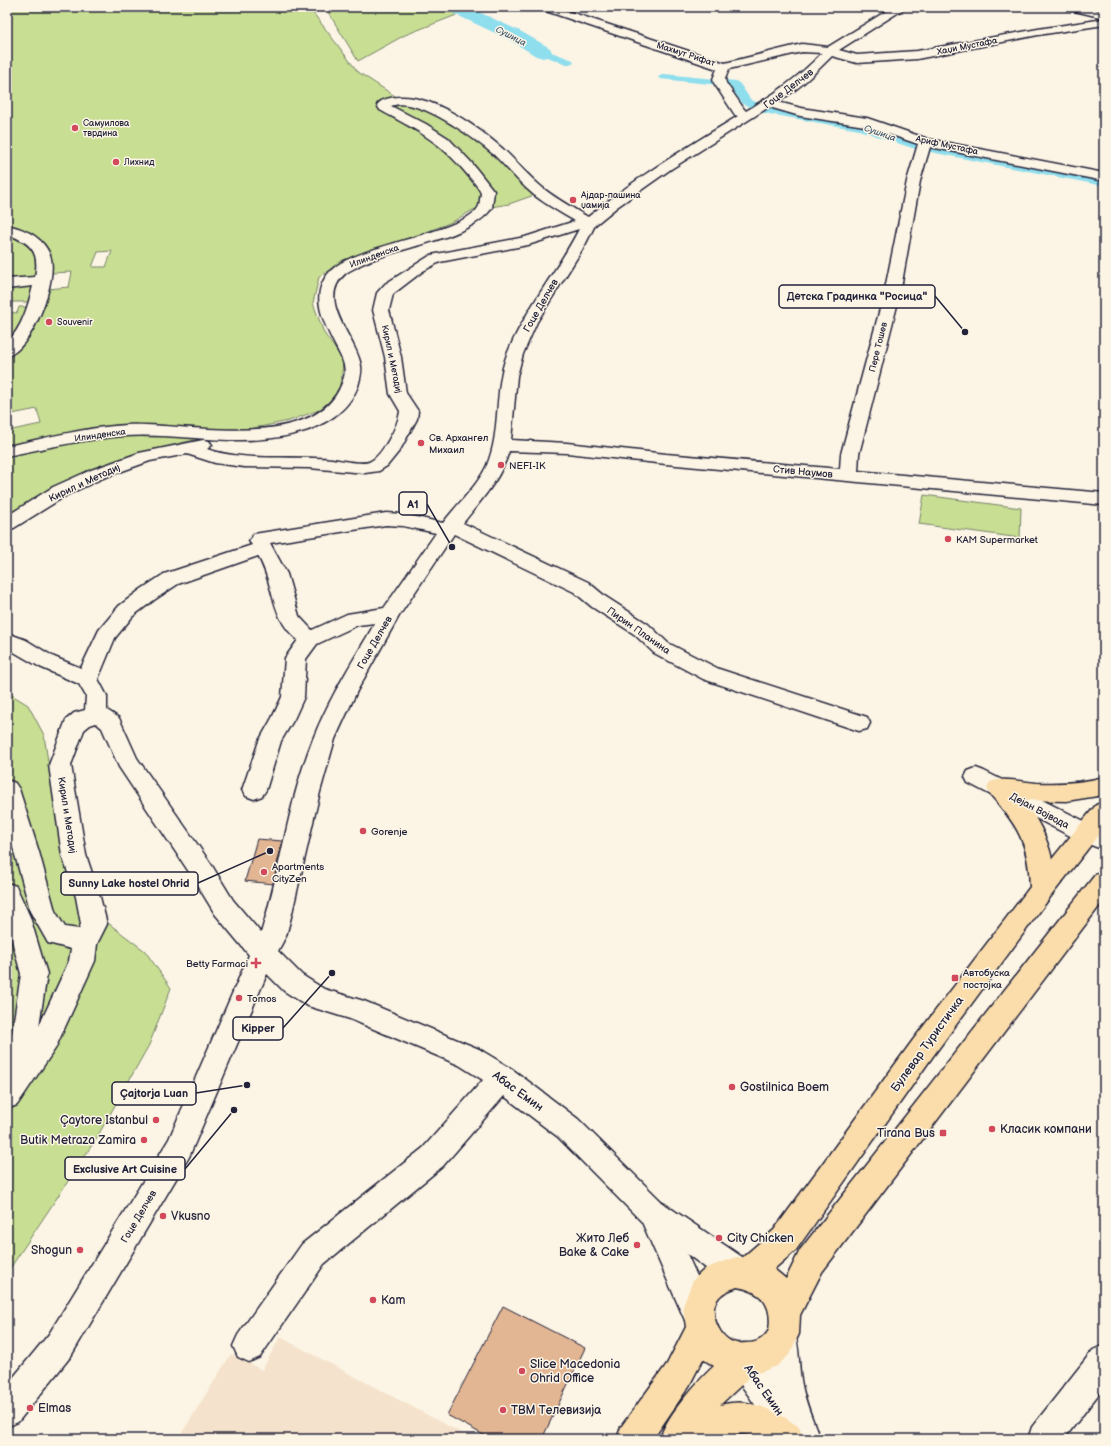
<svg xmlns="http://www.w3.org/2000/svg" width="1111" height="1446" viewBox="0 0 1111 1446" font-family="'Balsamiq Sans',sans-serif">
	<rect width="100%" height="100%" fill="#fcf5e5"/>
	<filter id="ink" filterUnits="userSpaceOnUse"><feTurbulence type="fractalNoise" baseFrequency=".025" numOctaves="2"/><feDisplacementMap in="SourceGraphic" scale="8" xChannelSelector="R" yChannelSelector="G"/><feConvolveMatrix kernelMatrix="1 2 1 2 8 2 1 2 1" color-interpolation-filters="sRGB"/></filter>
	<g filter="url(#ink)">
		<!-- built -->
		<path fill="#f4e2cc" d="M280 1337 473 1439H178L231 1354 262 1370Z"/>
		<!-- green -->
		<g fill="#c8de93" stroke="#758067" fill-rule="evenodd">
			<path d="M7 7H315L314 14 358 72 401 100 449 117 540 193 509 204 473 210 452 222 393 245 343 260 319 277 313 303 324 333 343 360 342 374 338 394 319 410 289 421 180 443 120 465 7 524V431L41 424 37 409 7 415V355L51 262C49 239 25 231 7 224ZM112 251 106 267H92L98 252ZM72 272 69 287 48 289 51 273Z"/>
			<path d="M325 7H445L459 14 405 35 358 61Z"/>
			<path d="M7 232 28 242 37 255V278L7 281Z"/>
			<path d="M33 284C29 302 24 318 16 335L7 334V312L17 313 19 307H26L29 302H7V285Z"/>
			<path d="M924 495 1021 508 1020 538 919 524Z"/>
			<path d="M7 692 28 705 44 735 55 807 72 879 104 920 145 951 171 988 149 1045 96 1139 7 1273Z"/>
		</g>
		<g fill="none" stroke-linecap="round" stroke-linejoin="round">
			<!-- canal -->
			<g fill="#8fdeed" fill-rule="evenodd">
				<path d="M543 49 573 60 574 62 569 65 539 54 538 52 539 50Z"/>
				<path d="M664 74 736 81 740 84 751 100 771 108 861 123 918 142 1104 178V186L915 149 859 130 764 113 743 104 729 86 660 79 658 77Z"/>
			</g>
			<!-- river -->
			<path fill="#8fdeed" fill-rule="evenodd" d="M445 7H468L520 31 550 48 552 52 550 56 543 58 536 56 508 39 448 11Z"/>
		</g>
		<!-- building -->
		<g fill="#e2b593" stroke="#22223b">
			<path d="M257 839 282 841 273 884 245 881Z"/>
			<path d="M503 1306 585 1348 542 1439H491L447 1415Z"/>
		</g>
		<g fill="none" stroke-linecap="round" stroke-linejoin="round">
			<!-- minor casing -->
			<g stroke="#22223b" stroke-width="3">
				<g id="minor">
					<path d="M538 7H555L725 63 802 44 828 47 893 7H907L839 50 857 55 917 51 1038 29 1104 19V25L1038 35 917 59 857 63 832 56C815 73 799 89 778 102L801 108 867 118 928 139 1104 173V181L930 147 920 181 900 294 859 454 858 471 1104 493V505L666 464 567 453 509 451C501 479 481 500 463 523L588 582 606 597 648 624 668 643 719 669 867 717 870 723 867 729 859 731 703 679 654 653 634 634 592 607 574 592 454 534 399 616 357 691 335 739 320 792 292 913 286 936 278 951 302 975 324 989 364 1001 479 1049 512 1069 578 1119 663 1203 748 1261 752 1272 748 1283 737 1287 726 1283 687 1254 714 1314 709 1325 698 1330 687 1325 642 1222 558 1137 504 1096 443 1166 324 1264 260 1357 249 1362 238 1357 233 1346 238 1335 302 1244 423 1148 483 1080 459 1065 350 1019 308 1006 284 991 267 974 189 1157 71 1356 18 1422 7 1427V1385L49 1334 169 1139 249 955 215 914 193 878 119 767 102 728 96 723 90 725 84 730 71 765 86 855 100 897 107 924 97 944 95 961 55 1049 17 1105 7 1109V1044L12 1033 21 974 7 922V883L16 886 30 917 47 974 39 1026 69 961 71 949 48 943 31 913 7 826V780L15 783 19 789 39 852 55 911 65 927 79 929 81 924 76 897 62 855 49 765 66 720 74 713 85 710 86 696 79 684 40 667 7 648V633L26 640 54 657 81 668 99 630 119 606 140 590 164 574 252 545 249 541 254 534 386 513 403 514 443 523C457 504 477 487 487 465 502 430 493 388 508 352 526 308 557 272 579 229L528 245 440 262 423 271 393 294 389 310 401 357 406 393 418 411 417 419 400 450 387 466 379 471 365 473 309 468 244 467 215 463 187 454 150 461 103 478 67 495 14 528 7 530V516L53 487 91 470 139 453 203 440 209 441 212 445 207 449C243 462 293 455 332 459 340 460 362 465 369 462 382 457 399 424 400 411L390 394 385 357 373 310 377 293 385 284 431 255 525 237 575 221C561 213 547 205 534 195 519 183 507 167 493 154 474 138 417 95 391 106L426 124 448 138 471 162 494 191 492 208C470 240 395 247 360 265 356 268 350 270 346 273 314 300 357 338 361 366 362 373 360 379 358 386 349 409 331 421 308 430 247 451 186 432 124 436 85 439 46 448 7 456V446C46 438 86 427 127 425 185 422 323 456 344 377 347 366 341 357 336 347 322 320 307 290 335 267 362 245 468 231 479 206 480 202 480 197 481 193 478 186 471 179 466 173 439 140 416 130 380 110L377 105C382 98 393 97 402 97 436 97 478 127 503 149 517 162 529 177 544 189 558 200 573 208 588 217 635 178 686 148 738 116L735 115 714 83 713 79 717 69 540 9ZM802 52 822 53C798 78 776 93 746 111L744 109 726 83 725 79 729 69ZM769 107 800 116 865 126 918 144 907 181 884 294 841 454 840 469 666 454 567 443 511 440 517 376 523 354 537 322 585 245 595 225 617 207 671 169ZM386 525 403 526 436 533 384 608 347 614 312 630 299 616 287 574 270 543ZM258 556C275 585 270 618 298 640L285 658 282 697 272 718 259 741 242 790 246 796 254 799 262 796 266 790 281 741 294 719 304 697 306 659 317 644 358 625 375 623C353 661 329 698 313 739 288 801 281 869 261 933L233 900 211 864 137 758 119 718 107 710V696L98 679 115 638 133 616 154 600 178 584Z"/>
					<path d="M1064 7H1084L1104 12V18L1066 9Z"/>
					<path d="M7 225C25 229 43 237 50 255 59 278 32 350 7 356V342C22 328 28 306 33 286L7 289V279L35 277C40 251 31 243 7 234Z"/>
					<path d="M976 768 984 771 1104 831V850L1078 840 968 783 965 777 968 771Z"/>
					<path d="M782 1323 793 1328C800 1345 798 1362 801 1380 804 1400 813 1420 820 1439H779L732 1372 727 1361 732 1350 743 1345 754 1350 768 1369 766 1339 771 1328Z"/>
					<path d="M1104 1345V1387L1064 1439H1028L1032 1427 1093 1350Z"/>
				</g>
			</g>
			<!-- major casing -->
			<g stroke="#22223b" stroke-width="3">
				<path id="major" d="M1104 777V795L1066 801 1022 800C1037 817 1047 837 1052 859L1096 805 1104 802V828L1051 896 933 1056 796 1250 774 1269 786 1279 800 1250 1095 875 1104 872V900L822 1272 800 1315 799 1334 789 1355 777 1366 752 1375 720 1405C744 1398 765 1406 786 1418 789 1421 796 1424 799 1427 801 1430 802 1436 803 1439H758L751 1435 742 1434 716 1439H660C666 1416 696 1383 714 1366L703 1359 689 1386 653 1439H617L621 1427 667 1364 686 1327 683 1306 693 1280 706 1268 737 1257 742 1258 774 1230 913 1040 1030 887C1029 843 1018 826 990 794L987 788 990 782C1004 777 1021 782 1036 783 1059 784 1082 783 1104 777ZM737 1287C762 1291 773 1305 769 1330 763 1340 756 1343 746 1343 742 1343 737 1344 733 1342 720 1338 708 1313 717 1300 721 1293 729 1290 737 1287Z"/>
			</g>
			<!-- minor -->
			<use href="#minor" fill="#fcf5e5" fill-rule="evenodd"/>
			<!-- major -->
			<use href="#major" fill="#faddab" fill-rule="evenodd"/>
		</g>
	</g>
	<!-- markers -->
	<g fill="#d1495b" stroke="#fcf5e5" stroke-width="1.5">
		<circle cx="75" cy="128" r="4"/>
		<circle cx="116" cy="162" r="4"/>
		<circle cx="573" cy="200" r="4"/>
		<circle cx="49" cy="322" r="4"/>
		<circle cx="421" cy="443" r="4"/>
		<circle cx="501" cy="465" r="4"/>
		<circle cx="948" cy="539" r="4"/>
		<circle cx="363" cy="831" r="4"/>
		<circle cx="264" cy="872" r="4"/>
		<path d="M254 957h4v4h4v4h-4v4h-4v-4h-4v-4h4z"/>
		<rect x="951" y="974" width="8" height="8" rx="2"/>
		<circle cx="239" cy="998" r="4"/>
		<circle cx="732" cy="1087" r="4"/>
		<circle cx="156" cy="1120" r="4"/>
		<circle cx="992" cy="1129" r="4"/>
		<rect x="939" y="1129" width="8" height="8" rx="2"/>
		<circle cx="144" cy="1140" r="4"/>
		<circle cx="163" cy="1216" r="4"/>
		<circle cx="719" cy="1238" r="4"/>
		<circle cx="637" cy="1245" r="4"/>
		<circle cx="80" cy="1250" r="4"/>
		<circle cx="373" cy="1300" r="4"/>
		<circle cx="522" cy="1371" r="4"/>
		<circle cx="30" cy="1408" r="4"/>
		<circle cx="503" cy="1410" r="4"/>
	</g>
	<g text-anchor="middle" stroke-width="3" stroke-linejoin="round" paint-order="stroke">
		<!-- far-water labels -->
		<g font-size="9" font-style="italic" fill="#435a70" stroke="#fcf5e5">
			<text transform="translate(511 36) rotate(27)" y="3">Сушица</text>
			<text transform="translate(880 133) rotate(19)" y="3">Сушица</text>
		</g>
		<!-- far-street labels -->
		<g font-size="9" fill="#22223b" stroke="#fcf5e5">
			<text transform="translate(967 46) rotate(-11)" y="3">Хаџи Мустафа</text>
			<text transform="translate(686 54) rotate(18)" y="3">Махмут Рифат</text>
			<text transform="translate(947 145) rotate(12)" y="3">Ариф Мустафа</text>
			<text transform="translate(374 256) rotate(-20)" y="3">Илинденска</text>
			<text transform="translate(878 347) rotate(-76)" y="3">Пере Тошев</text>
			<text transform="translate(392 359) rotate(78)" y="3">Кирил и Методиј</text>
			<text transform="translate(100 435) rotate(-8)" y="3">Илинденска</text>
		</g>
		<!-- far-poi labels -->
		<g font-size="9" fill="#22223b" stroke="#fcf5e5" text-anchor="start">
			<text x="83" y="126">Самуилова<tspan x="83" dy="10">тврдина</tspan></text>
			<text x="124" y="165">Лихнид</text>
			<text x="581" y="198">Ајдар-пашина<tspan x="581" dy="10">џамија</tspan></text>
			<text x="57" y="325">Souvenir</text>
		</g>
		<!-- street labels -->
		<g font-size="10" fill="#22223b" stroke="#fcf5e5">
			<text transform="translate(788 88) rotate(-37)" y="4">Гоце Делчев</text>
			<text transform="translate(540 305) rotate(-60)" y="4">Гоце Делчев</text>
			<text transform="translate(803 471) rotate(5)" y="4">Стив Наумов</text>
			<text transform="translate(84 482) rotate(-25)" y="4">Кирил и Методиј</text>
			<text transform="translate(639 630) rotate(35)" y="4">Пирин Планина</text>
			<text transform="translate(374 642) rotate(-60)" y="4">Гоце Делчев</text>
			<text transform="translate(1040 810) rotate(28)" y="4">Дејан Војвода</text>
			<text transform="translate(68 815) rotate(81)" y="4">Кирил и Методиј</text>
			<text transform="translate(138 1216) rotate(-59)" y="4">Гоце Делчев</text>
		</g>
		<!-- poi labels -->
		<g font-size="10" fill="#22223b" stroke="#fcf5e5" text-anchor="start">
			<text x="429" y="441">Св. Архангел<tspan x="429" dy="12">Михаил</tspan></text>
			<text x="509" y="469">NEFI-IK</text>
			<text x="956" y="543">KAM Supermarket</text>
			<text x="371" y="835">Gorenje</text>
			<text x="272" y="870">Apartments<tspan x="272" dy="12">CityZen</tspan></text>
			<text x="248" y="967" text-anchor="end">Betty Farmaci</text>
			<text x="963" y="976">Автобуска<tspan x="963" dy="12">постојка</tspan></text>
			<text x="247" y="1002">Tomos</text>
		</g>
		<!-- near-street labels -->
		<g font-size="12" fill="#22223b" stroke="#fcf5e5">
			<text transform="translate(927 1044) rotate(-54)" y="4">Булевар Туристичка</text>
			<text transform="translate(518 1091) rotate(36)" y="4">Абас Емин</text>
			<text transform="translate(764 1390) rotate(55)" y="4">Абас Емин</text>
		</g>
		<!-- near-poi labels -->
		<g font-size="12" fill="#22223b" stroke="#fcf5e5" text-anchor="start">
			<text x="740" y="1091">Gostilnica Boem</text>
			<text x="148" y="1124" text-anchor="end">Çaytore Istanbul</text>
			<text x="1000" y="1133">Класик компани</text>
			<text x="935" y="1137" text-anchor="end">Tirana Bus</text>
			<text x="136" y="1144" text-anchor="end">Butik Metraza Zamira</text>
			<text x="171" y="1220">Vkusno</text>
			<text x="629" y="1242" text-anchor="end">Жито Леб<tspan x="629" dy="14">Bake &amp; Cake</tspan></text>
			<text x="727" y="1242">City Chicken</text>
			<text x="72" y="1254" text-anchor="end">Shogun</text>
			<text x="381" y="1304">Kam</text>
			<text x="530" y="1368">Slice Macedonia<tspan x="530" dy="14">Ohrid Office</tspan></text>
			<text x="38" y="1412">Elmas</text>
			<text x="511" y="1414">ТВМ Телевизија</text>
		</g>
	</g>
	<!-- callouts -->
	<path fill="none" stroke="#22223b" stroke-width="1.5" d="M965 332L935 296M452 547L427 504M270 851L198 883M332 973L283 1028M247 1085L196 1093M234 1110L185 1169"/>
	<g fill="#22223b" stroke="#fcf5e5" stroke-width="1.5">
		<circle cx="965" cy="332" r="4"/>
		<circle cx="452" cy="547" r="4"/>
		<circle cx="270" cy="851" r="4"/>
		<circle cx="332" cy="973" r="4"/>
		<circle cx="247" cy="1085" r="4"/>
		<circle cx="234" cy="1110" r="4"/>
	</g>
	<g fill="#fcf5e5" stroke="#22223b" stroke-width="1.5">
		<rect x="779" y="285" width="156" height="23" rx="4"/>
		<rect x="399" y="492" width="28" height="23" rx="4"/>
		<rect x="61" y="872" width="137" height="23" rx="4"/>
		<rect x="233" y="1017" width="50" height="23" rx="4"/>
		<rect x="112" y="1082" width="84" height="23" rx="4"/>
		<rect x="65" y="1157" width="120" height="23" rx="4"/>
	</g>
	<g font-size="11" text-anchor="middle" font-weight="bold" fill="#22223b">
		<text x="857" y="300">Детска Градинка "Росица"</text>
		<text x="413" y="508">A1</text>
		<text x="129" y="887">Sunny Lake hostel Ohrid</text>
		<text x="258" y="1032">Kipper</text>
		<text x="154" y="1097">Çajtorja Luan</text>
		<text x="125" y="1173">Exclusive Art Cuisine</text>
	</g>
	<!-- margin -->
	<rect width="1111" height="1446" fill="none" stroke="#fcf5e5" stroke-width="24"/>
	<rect x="12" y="12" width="1087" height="1422" fill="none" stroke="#22223b" stroke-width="1.5" filter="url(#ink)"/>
</svg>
